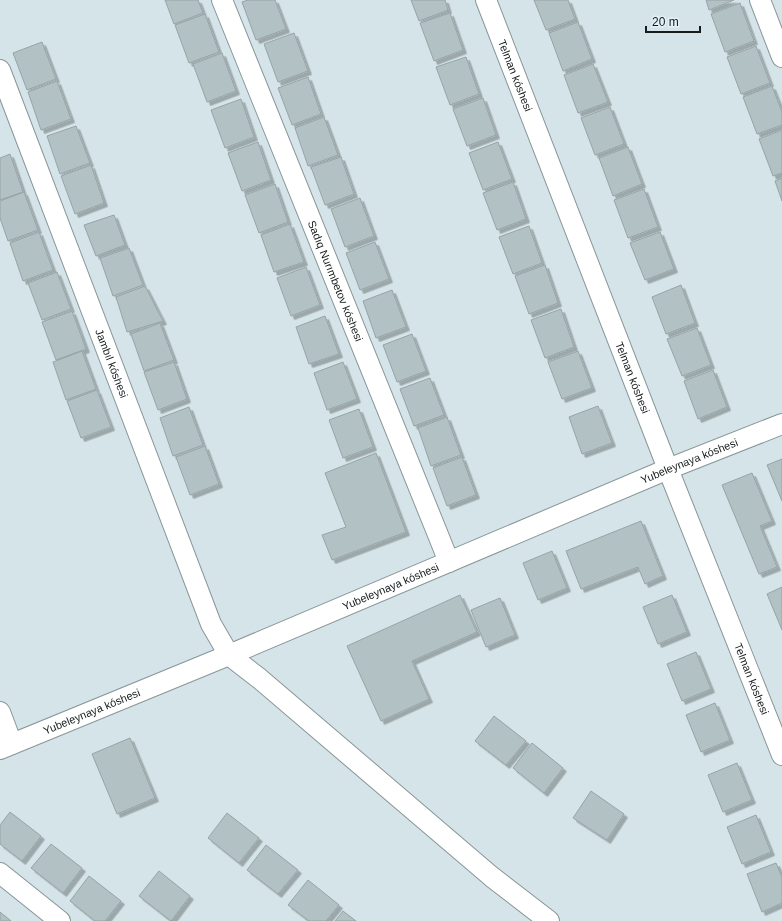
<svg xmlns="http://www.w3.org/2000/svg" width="782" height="921" viewBox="0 0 782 921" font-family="Arial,sans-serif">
	<defs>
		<filter id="shadow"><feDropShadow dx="3.5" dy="3.5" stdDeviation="0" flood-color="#0004"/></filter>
	</defs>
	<rect width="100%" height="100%" fill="#d5e4e8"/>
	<!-- building -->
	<g fill="#b2c1c4" stroke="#96a4a7" filter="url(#shadow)">
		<path d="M165 0H198L203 13 174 24Z"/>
		<path d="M248 0H275L286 29 256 40 242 2Z"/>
		<path d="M411 0H445L448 10 419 21Z"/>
		<path d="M534 0H568L575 19 546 30Z"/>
		<path d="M706 0H734L709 10Z"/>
		<path d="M740 3 754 41 725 52 711 14Z"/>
		<path d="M450 13 463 50 434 61 420 23Z"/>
		<path d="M205 14 219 52 189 63 175 25Z"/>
		<path d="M578 22 592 59 563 71 549 33Z"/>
		<path d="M294 33 308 71 278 82 264 44Z"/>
		<path d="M42 42 56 79 27 90 13 53Z"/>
		<path d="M756 46 770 83 741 94 727 57Z"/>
		<path d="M222 53 236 91 207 102 193 64Z"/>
		<path d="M466 57 479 94 450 105 436 67Z"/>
		<path d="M593 64 608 102 578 113 564 75Z"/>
		<path d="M308 77 321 114 292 125 278 88Z"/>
		<path d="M57 81 71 119 41 130 28 92Z"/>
		<path d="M772 86 782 112V125L757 134 743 97Z"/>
		<path d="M483 98 496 135 467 146 453 109Z"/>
		<path d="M241 99 254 137 225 148 211 110Z"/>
		<path d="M610 107 624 144 595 155 581 118Z"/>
		<path d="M324 117 338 155 308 166 295 128Z"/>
		<path d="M76 126 90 163 60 174 47 136Z"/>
		<path d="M782 130V173L773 176 759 139Z"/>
		<path d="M258 142 271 180 242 191 228 153Z"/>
		<path d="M498 142 512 179 483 190 469 153Z"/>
		<path d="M628 147 642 184 613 196 599 158Z"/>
		<path d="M10 154 23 192 0 200V158Z"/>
		<path d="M341 157 354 194 325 205 311 167Z"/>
		<path d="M91 165 104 203 75 214 61 176Z"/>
		<path d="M782 178V201L775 181Z"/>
		<path d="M513 182 526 219 497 230 483 193Z"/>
		<path d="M275 184 288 222 259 233 245 195Z"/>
		<path d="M644 189 658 227 628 238 614 200Z"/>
		<path d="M24 192 38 230 8 241 0 218V201Z"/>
		<path d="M360 198 374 236 345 247 331 209Z"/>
		<path d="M114 215 125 245 96 256 84 225Z"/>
		<path d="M290 224 304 262 274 272 261 235Z"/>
		<path d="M529 226 542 263 513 274 499 237Z"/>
		<path d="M39 232 53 270 23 281 10 243Z"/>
		<path d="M660 232 674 269 645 280 630 243Z"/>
		<path d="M375 242 389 279 360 290 346 253Z"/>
		<path d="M129 248 143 285 113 296 100 258Z"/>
		<path d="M545 265 558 303 529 314 515 276Z"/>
		<path d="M306 267 320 305 291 316 277 278Z"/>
		<path d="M57 272 71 309 42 320 28 283Z"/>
		<path d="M681 285 695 323 666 334 652 297Z"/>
		<path d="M145 286 163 321 127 332 116 297Z"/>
		<path d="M392 290 406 327 376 338 363 301Z"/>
		<path d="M561 309 574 347 545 358 531 320Z"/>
		<path d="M72 311 86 349 56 360 42 322Z"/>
		<path d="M325 316 339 354 309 364 296 327Z"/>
		<path d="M160 323 174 360 144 371 131 334Z"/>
		<path d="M697 328 711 365 682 376 667 339Z"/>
		<path d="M412 334 426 371 397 382 383 345Z"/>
		<path d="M82 351 96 389 66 400 53 362Z"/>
		<path d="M578 351 592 388 562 399 548 362Z"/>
		<path d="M174 362 187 399 158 410 144 372Z"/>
		<path d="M343 362 357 399 327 410 314 373Z"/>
		<path d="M713 370 727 407 698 419 684 381Z"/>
		<path d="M430 378 444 415 414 426 400 389Z"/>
		<path d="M97 390 111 427 81 438 67 401Z"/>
		<path d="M598 406 612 443 582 454 569 417Z"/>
		<path d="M189 407 203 445 173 456 160 418Z"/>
		<path d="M359 409 373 447 343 458 329 420Z"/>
		<path d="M447 417 461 455 431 466 418 428Z"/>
		<path d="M205 446 219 484 190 495 176 457Z"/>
		<path d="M376 453 406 532 332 560 322 535 346 527 325 473Z"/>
		<path d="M462 457 476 495 447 506 433 468Z"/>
		<path d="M782 459V501L767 465Z"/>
		<path d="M752 473 772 521 760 526 777 567 759 574 722 485Z"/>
		<path d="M641 521 663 576 645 584 638 567 581 589 566 551Z"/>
		<path d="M552 551 567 588 538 600 523 563Z"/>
		<path d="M782 587V630L767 594Z"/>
		<path d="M460 595 477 632 412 661 429 699 381 721 347 646Z"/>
		<path d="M672 595 687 632 658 644 643 607Z"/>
		<path d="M500 598 515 635 486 647 471 610Z"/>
		<path d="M696 652 711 689 682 701 667 664Z"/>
		<path d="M715 703 730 740 701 752 686 715Z"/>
		<path d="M494 716 526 741 506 765 475 741Z"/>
		<path d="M130 738 155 798 117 814 92 754Z"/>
		<path d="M532 743 563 768 544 793 513 768Z"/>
		<path d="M737 763 752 800 723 812 708 775Z"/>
		<path d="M591 791 624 814 607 840 573 818Z"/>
		<path d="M10 812 41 836 22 861 0 844V825Z"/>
		<path d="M227 813 259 838 239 863 208 838Z"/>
		<path d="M756 815 771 852 742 864 727 827Z"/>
		<path d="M51 844 82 868 63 893 31 868Z"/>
		<path d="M266 845 298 870 278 894 247 870Z"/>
		<path d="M776 863 782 877V903L762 912 747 874Z"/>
		<path d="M159 871 190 896 171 921 139 896Z"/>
		<path d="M89 876 121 901 105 921H95L70 901Z"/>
		<path d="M308 880 339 905 326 921H309L288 905Z"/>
		<path d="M343 911 356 921H335Z"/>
		<path d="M0 912 11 921H0Z"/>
	</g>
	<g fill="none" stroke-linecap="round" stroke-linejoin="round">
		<!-- street casing -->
		<g stroke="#889699" stroke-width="22">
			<g id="street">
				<path id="s1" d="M222 0 449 562"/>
				<path id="s2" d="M486 0 668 469 782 755"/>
				<path d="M760 0 782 57"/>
				<path id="s3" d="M0 70 211 624 229 655 260 679 492 877 549 921"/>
				<path d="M0 712 12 744"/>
				<path id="s4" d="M0 749 229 655 668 469 782 424"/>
				<path d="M0 873 60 921"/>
			</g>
		</g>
		<!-- street -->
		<use href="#street" stroke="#fff" stroke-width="20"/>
	</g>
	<g text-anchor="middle" stroke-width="4" stroke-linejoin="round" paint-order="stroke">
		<!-- street labels -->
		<g font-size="11" fill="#161b1c" stroke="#e2f1f5">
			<text dy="4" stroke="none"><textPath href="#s2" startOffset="81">Telman kóshesi</textPath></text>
			<text dy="4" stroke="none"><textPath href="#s1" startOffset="303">Sadıq Nurımbetov kóshesi</textPath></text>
			<text dy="4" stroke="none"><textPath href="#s3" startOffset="314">Jambıl kóshesi</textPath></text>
			<text dy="4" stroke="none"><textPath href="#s2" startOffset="405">Telman kóshesi</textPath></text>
			<text dy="4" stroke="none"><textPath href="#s4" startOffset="747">Yubeleynaya kóshesi</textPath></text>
			<text dy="4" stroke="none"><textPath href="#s4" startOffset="423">Yubeleynaya kóshesi</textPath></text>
			<text dy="4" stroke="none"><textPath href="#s2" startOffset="729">Telman kóshesi</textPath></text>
			<text dy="4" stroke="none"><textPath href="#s4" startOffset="99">Yubeleynaya kóshesi</textPath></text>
		</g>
	</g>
	<!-- scale -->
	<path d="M646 26v6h54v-6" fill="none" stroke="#161b1c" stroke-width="2"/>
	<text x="652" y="26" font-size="12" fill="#161b1c" stroke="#e2f1f5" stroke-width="3" paint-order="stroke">20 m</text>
</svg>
